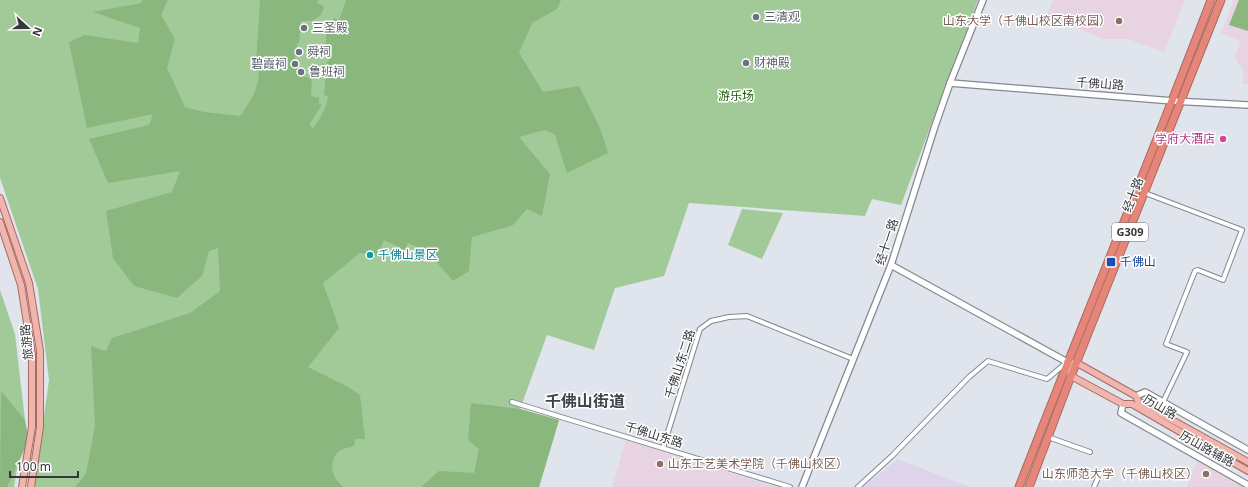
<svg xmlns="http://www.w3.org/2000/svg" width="1248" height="487" viewBox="0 0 1248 487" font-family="'Noto Sans','Noto Sans SC',sans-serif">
	<rect width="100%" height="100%" fill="#e0e4ec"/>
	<!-- education -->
	<g fill="#e8d3e2">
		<path d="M1053 0H1185L1164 52 1128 39H1103L1047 15Z"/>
		<path d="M1234 0H1248V84H1243V75L1245 74 1235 57 1241 41 1221 33Z"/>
		<path d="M626 440 705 465 775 487H612Z"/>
		<path d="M1197 461 1243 487H1187Z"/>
	</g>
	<!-- medical -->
	<path fill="#dfd5ea" d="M898 459 969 487H863Z"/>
	<!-- green -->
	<g fill="#a2ca99">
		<path d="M0 0H978L901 205 872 199 865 216 689 203 664 276 615 288 594 350 547 335 520 409 559 420 539 487H34L49 380 38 289 0 178Z"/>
		<path d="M742 209 783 213 762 259 728 245Z"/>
		<path d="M0 290 15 334 25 420 14 487H0Z"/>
	</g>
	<!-- forest -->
	<g fill="#89b77e">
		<path d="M142 0H168L161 15 175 39 167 68 185 107 204 112 240 116C250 102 265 80 256 63L260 0H318L317 3 322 5 324 8 321 15 312 21H301L299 43 297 44 295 60 292 61V67L298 68 297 76 312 78 311 96 319 98V104L322 105 309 125 313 128C321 118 326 108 328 96L324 95 327 61H329L330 45 326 44V26L334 18 339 20 346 0H561L557 9 532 23 519 53 543 92 579 86 600 128 608 153 567 173 555 135 545 130 519 137 550 174 542 216 527 209 513 225 472 237 469 271 453 281 428 252 408 243 405 250 384 240 377 256 360 253 323 283 339 328 308 367 350 388 360 395 365 439H355L354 446C350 447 345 448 341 450 327 459 331 479 344 487H75L86 474 95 425 91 346 106 351 112 338 190 313 220 291 218 248 209 251 202 276 177 298 134 286 113 258 106 211 172 192 180 171 108 183 89 139 149 125 153 114 87 128 69 42 85 35 138 43 140 28 93 12 142 3Z"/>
		<path d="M1239 0H1248V31L1229 25Z"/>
		<path d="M1 391 25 420 29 440 7 487H0Z"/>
		<path d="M471 403 520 409 559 420 539 487H421L439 471 474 473 479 449 468 440Z"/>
	</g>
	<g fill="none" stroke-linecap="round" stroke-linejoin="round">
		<!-- street casing -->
		<g stroke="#84888f" stroke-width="6">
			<g id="street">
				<path d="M1145 193 1242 230 1223 280 1198 270 1195 271 1166 344 1187 352 1163 402"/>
				<path d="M512 402 790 487"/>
				<path d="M1048 437 1090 452"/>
				<path d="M663 448 700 329 711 321 729 317 747 316 853 359"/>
				<path d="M858 487 892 456 969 377 988 361 1047 379 1066 363"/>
				<path d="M1094 487 1100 473"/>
			</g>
		</g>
		<!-- secondary casing -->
		<g stroke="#84888f" stroke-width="8">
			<g id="secondary">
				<path d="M950 83 1173 101 1248 105"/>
				<path d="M891 265 1067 362"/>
				<path d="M1136 396 1145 392 1248 450"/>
				<path d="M1123 404 1121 413 1248 485"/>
				<path d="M802 487 891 265 935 126 950 83 983 0"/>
			</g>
		</g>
		<!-- primary casing -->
		<g stroke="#a86a62" stroke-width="8">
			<g id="primary">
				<path d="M0 198 29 283 40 351V427L31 487"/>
				<path d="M0 222 21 285 32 354V427L22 487"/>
				<path d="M1248 462 1138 401 1136 396 1077 363 1067 362 1071 376 1123 404H1132L1248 471"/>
			</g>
		</g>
		<!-- highway casing -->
		<g stroke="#a86a62" stroke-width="9">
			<g id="highway">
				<path d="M1019 487C1082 324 1149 163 1211 0"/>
				<path d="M1029 487 1071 376 1221 0"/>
			</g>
		</g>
		<!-- street -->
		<use href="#street" stroke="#fff" stroke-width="4"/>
		<!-- secondary -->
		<use href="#secondary" stroke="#fff" stroke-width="5.5"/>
		<!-- primary -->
		<use href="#primary" stroke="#f0b6ae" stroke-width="6"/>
		<!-- highway -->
		<use href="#highway" stroke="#e68678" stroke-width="7"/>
	</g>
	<!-- markers -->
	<g fill="#6b7280" stroke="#fff" stroke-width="1.5">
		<circle cx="756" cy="17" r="4"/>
		<circle cx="304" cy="28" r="4"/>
		<circle cx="299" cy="52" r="4"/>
		<circle cx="746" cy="63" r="4"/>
		<circle cx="295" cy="64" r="4"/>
		<circle cx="301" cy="72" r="4"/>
	</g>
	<g fill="#8d6e63" stroke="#fff" stroke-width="1.5">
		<circle cx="1119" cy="21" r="4"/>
		<circle cx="660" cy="464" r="4"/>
		<circle cx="1206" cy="474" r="4"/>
	</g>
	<circle fill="#d1479c" stroke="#fff" stroke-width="1.5" cx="1223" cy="139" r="4"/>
	<circle fill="#0f9aa8" stroke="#fff" stroke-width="1.5" cx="370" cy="255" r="4"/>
	<rect fill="#1a4fb4" stroke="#fff" stroke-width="1.5" x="1106" y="257" width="10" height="10" rx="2"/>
	<g text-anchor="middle" stroke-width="3" stroke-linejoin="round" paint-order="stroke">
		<!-- shield labels -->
		<rect fill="#fff" stroke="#727375" stroke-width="1" x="1112" y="223" width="36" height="18" rx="3"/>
		<g font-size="11" font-weight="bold" fill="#35373a">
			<text x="1130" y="236">G309</text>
		</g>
		<!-- worship labels -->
		<g font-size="12" fill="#5b616d" stroke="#fff" text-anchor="start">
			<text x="764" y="21">三清观</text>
			<text x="312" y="32">三圣殿</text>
			<text x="307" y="56">舜祠</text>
			<text x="754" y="67">财神殿</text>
			<text x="287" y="68" text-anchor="end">碧霞祠</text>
			<text x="309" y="76">鲁班祠</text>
		</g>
		<!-- education labels -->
		<g font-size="12" fill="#785e54" stroke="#fff" text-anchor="end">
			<text x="1111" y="25">山东大学（千佛山校区南校园）</text>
			<text x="668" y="468" text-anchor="start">山东工艺美术学院（千佛山校区）</text>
			<text x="1198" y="478">山东师范大学（千佛山校区）</text>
		</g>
		<!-- street labels -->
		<g font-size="12" fill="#35373a" stroke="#fff">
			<text transform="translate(1100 84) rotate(4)" y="4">千佛山路</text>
			<text transform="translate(1133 195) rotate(-69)" y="4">经十路</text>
			<text transform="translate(887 242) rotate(-72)" y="4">经十一路</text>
			<text transform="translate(27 342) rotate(-96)" y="4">旅游路</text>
			<text transform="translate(680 364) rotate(-72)" y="4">千佛山东二路</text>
			<text transform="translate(1160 407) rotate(30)" y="4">历山路</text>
			<text transform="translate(654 435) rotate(17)" y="4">千佛山东路</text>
			<text transform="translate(1207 449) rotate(29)" y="4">历山路辅路</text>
		</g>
		<!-- park labels -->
		<g font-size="12" fill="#1f5b0b" stroke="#fff">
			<text x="736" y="100">游乐场</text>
		</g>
		<!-- hotel labels -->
		<g font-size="12" fill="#b23c85" stroke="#fff" text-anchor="end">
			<text x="1215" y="143">学府大酒店</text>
		</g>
		<!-- culture labels -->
		<g font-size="12" fill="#0d838f" stroke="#fff" text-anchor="start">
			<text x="378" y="259">千佛山景区</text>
		</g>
		<!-- transit labels -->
		<g font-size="12" fill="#164399" stroke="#fff" text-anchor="start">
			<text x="1120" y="266">千佛山</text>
		</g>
		<!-- district labels -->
		<g font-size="16" font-weight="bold" fill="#41444b" stroke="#fff">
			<text x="585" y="407">千佛山街道</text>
		</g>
	</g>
	<!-- north arrow -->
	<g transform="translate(28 28) rotate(111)" stroke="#ffffff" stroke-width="3" paint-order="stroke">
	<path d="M0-3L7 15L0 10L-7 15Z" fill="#35373a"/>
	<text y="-6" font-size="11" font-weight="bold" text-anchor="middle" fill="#35373a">N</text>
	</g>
	<!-- scale -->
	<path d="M10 471v6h68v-6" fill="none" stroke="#35373a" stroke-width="2"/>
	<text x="16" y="471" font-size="12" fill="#35373a" stroke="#ffffff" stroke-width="3" paint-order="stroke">100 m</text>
</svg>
